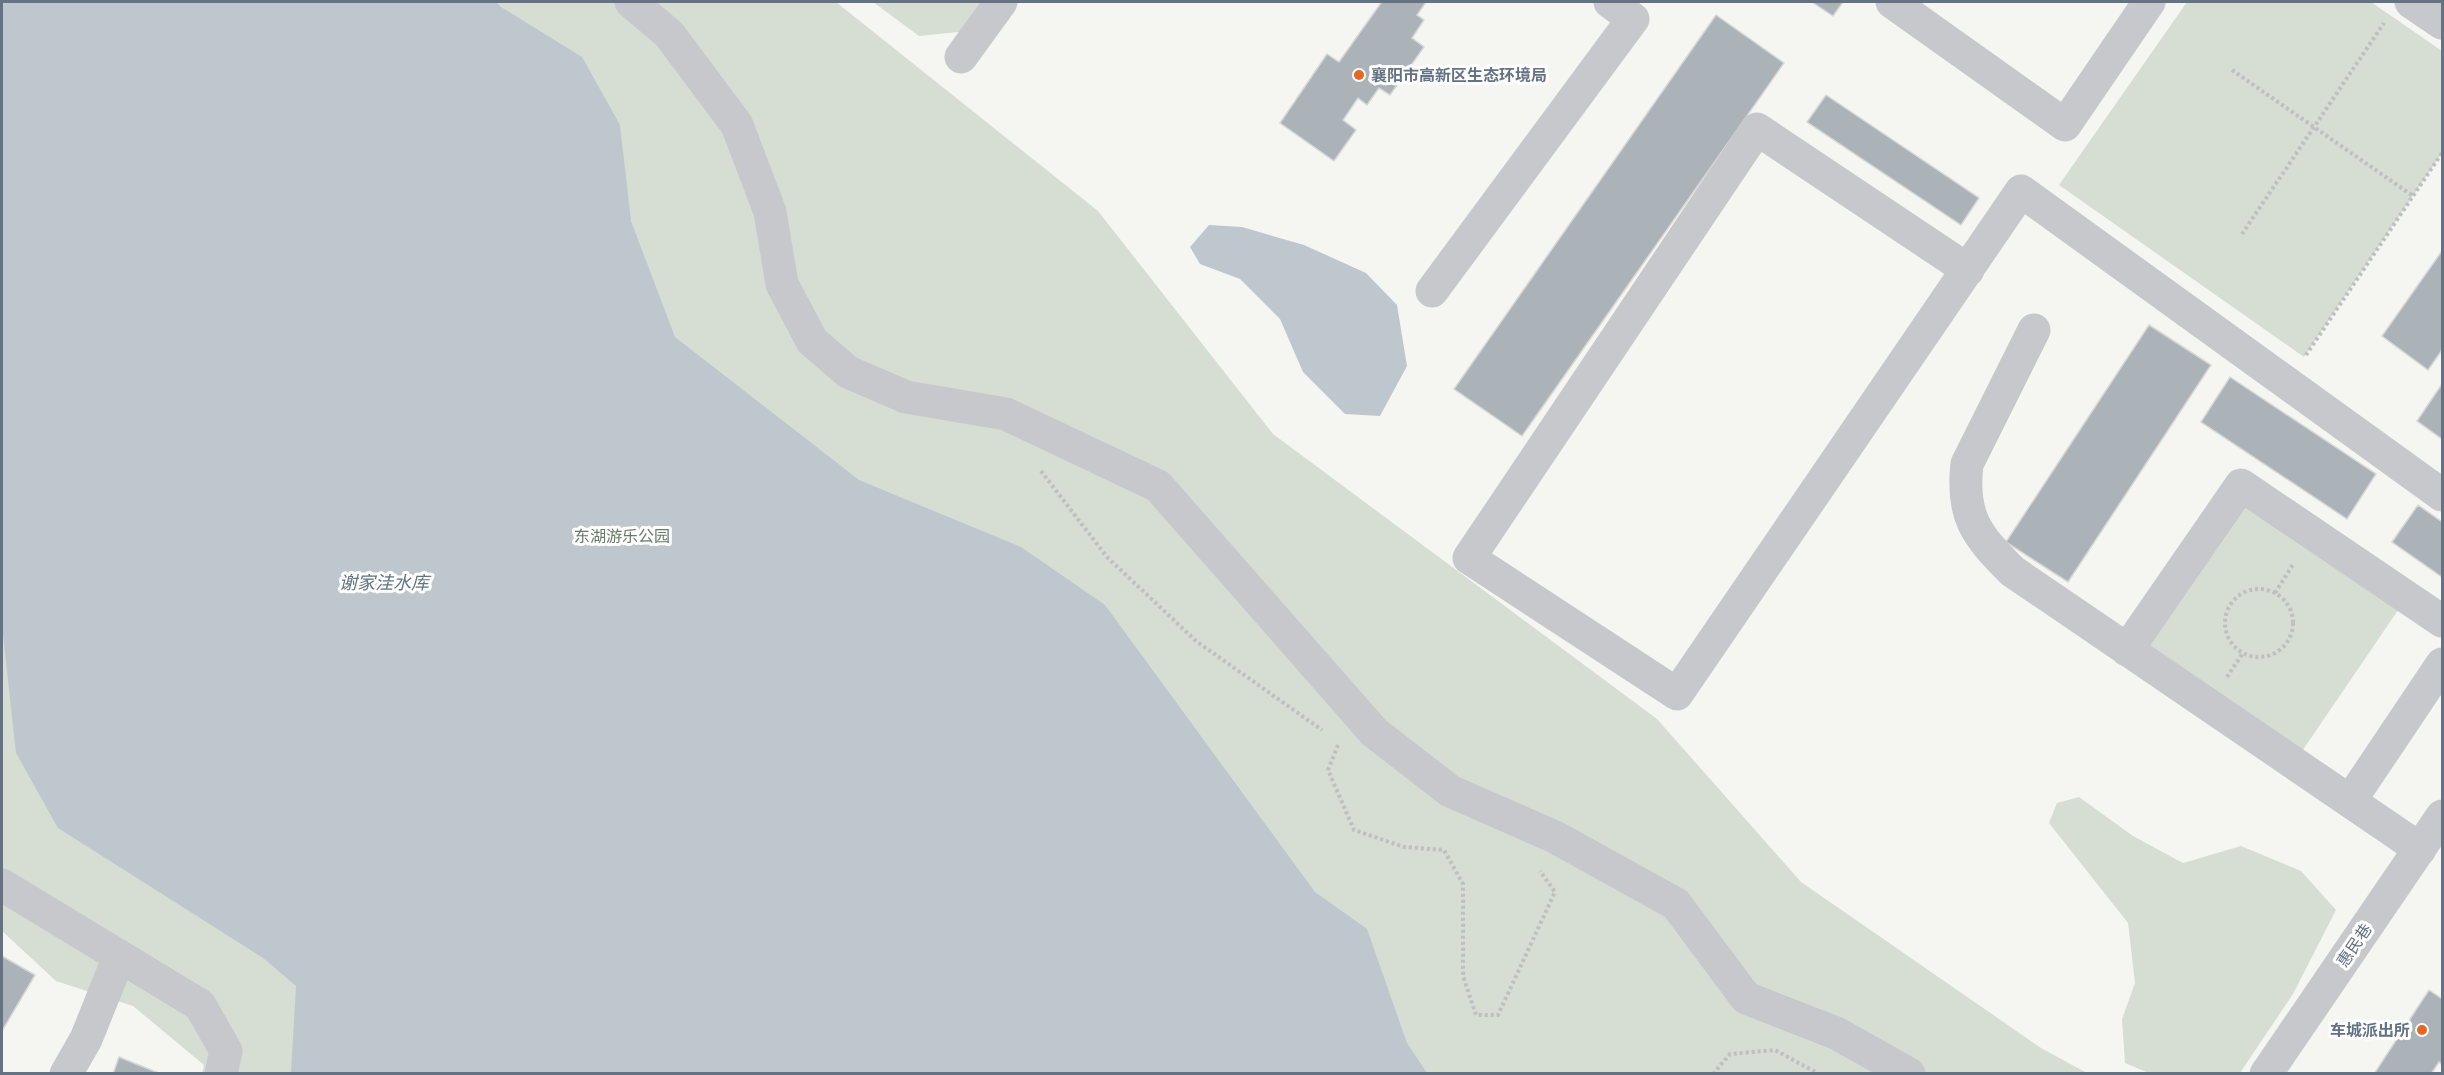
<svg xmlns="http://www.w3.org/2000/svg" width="2444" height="1075" viewBox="0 0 2444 1075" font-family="Lato,'Noto Sans SC',sans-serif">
	<rect width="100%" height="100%" fill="#f5f6f2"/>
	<!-- green -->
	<g fill="#d6ddd3">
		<path d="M2 2H836L1098 211 1273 434 1657 719 1801 882 2041 1048 2087 1073H202L204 1065 133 1006 56 981 2 931Z"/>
		<path d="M873 2H988L968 31 919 36Z"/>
		<path d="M2187 2H2371L2442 51V153L2304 357 2059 185Z"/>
		<path d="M2241 485 2407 597 2294 763 2127 650Z"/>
		<path d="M2079 797 2133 836 2183 863 2241 846 2301 871 2336 910 2293 994 2240 1073H2149L2125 1063 2122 1019 2135 983 2128 923 2049 823 2057 803Z"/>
	</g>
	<!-- water -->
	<g fill="#bec7cd">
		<path d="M2 2H496L501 7 582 57 620 125 631 221 675 337 859 480 1021 547 1105 605 1315 892 1367 929 1407 1043 1427 1073H291L296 986 263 958 58 828 16 753 2 625Z"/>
		<path d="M1209 225 1242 227 1304 245 1366 273 1397 305 1407 366 1380 416 1345 414 1303 372 1280 319 1240 279 1200 264 1190 247Z"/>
	</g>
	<!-- building -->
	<g fill="#abb2b8" stroke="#d7d7d5" stroke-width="1.5">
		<path d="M1379 2H1426L1417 15 1424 20 1412 38 1424 47 1390 95 1379 88 1367 105 1358 98 1343 120 1356 130 1334 161 1280 123 1327 54 1339 62 1381 3Z"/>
		<path d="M1812 2H1843L1833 16Z"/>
		<path d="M1716 15 1784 63 1522 436 1454 389Z"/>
		<path d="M1826 95 1979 198 1961 225 1807 122Z"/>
		<path d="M2442 251V350L2428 370 2382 336Z"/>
		<path d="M2149 325 2211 365 2068 582 2006 542Z"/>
		<path d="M2230 377 2376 474 2347 519 2201 422Z"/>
		<path d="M2442 384V439L2417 421Z"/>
		<path d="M2418 505 2442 522V577L2392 542Z"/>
		<path d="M2 956 35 975 2 1031Z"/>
		<path d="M2429 990 2442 999V1065L2439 1062 2431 1074H2374Z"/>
		<path d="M119 1057 161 1074H113Z"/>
	</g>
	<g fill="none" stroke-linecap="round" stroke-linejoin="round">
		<!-- path -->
		<g stroke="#bdbfc1" stroke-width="4" stroke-dasharray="3 3" stroke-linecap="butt">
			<path d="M2232 70 2413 196"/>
			<path d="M2242 234 2384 23"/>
			<path d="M2306 355 2442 153"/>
			<path d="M1041 471 1107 557 1196 641 1322 730"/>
			<circle cx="2259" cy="623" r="34"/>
			<path d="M2275 593 2294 563"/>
			<path d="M2227 677 2243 653"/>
			<path d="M1338 745 1328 770 1354 830 1404 847 1444 850 1463 884V976L1476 1015H1498L1555 892 1540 871"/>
			<path d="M1713 1074 1730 1054 1775 1050 1819 1074"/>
		</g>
		<!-- minor -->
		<g stroke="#c6c8cc" stroke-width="33">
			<path d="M631 2 669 34 737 125 770 212 782 284 812 341 848 372 906 397 1006 414 1158 486 1374 732 1450 791 1555 837 1676 904 1746 998 1836 1033 1909 1074"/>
			<path d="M1892 2 2065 125 2149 2"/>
			<path d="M2411 2 2442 23"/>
			<path d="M961 57 1001 2"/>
			<path d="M1968 270 1757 129 1469 558 1677 694 2021 191 2442 495"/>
			<path d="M1432 291 1633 19 1610 2"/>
			<path d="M2034 330 1967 464C1961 516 1976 535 2012 571L2420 849"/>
			<path d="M2127 650 2241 485 2442 621"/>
			<path d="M2350 801 2442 664"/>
			<path d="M2 885 200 1005 226 1051 221 1074"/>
			<path d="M66 1074 86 1039 119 957"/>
			<path d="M2266 1074 2442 816"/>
		</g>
	</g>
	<!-- markers -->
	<g fill="#e66722" stroke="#fff" stroke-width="2">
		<circle cx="1359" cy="75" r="6"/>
		<circle cx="2422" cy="1030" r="6"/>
	</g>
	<g text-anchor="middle" stroke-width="6" stroke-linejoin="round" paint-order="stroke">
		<!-- poi labels -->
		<g font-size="16" font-weight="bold" fill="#647284" stroke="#fff" text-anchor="start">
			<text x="1371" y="81">襄阳市高新区生态环境局</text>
			<text x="2410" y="1036" text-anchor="end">车城派出所</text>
		</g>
		<!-- park labels -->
		<g font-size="16" fill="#657b63" stroke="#fff">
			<text x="622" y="542">东湖游乐公园</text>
		</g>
		<!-- street labels -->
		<g font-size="16" fill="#647284" stroke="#fff">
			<text transform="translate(2354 945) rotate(-56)" y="6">惠民巷</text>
		</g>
		<!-- water labels -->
		<g font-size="18" font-style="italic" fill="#5f7380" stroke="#fff">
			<text x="384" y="589">谢家洼水库</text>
		</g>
	</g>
	<!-- border -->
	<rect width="2444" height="1075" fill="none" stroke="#647284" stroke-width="6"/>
</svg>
